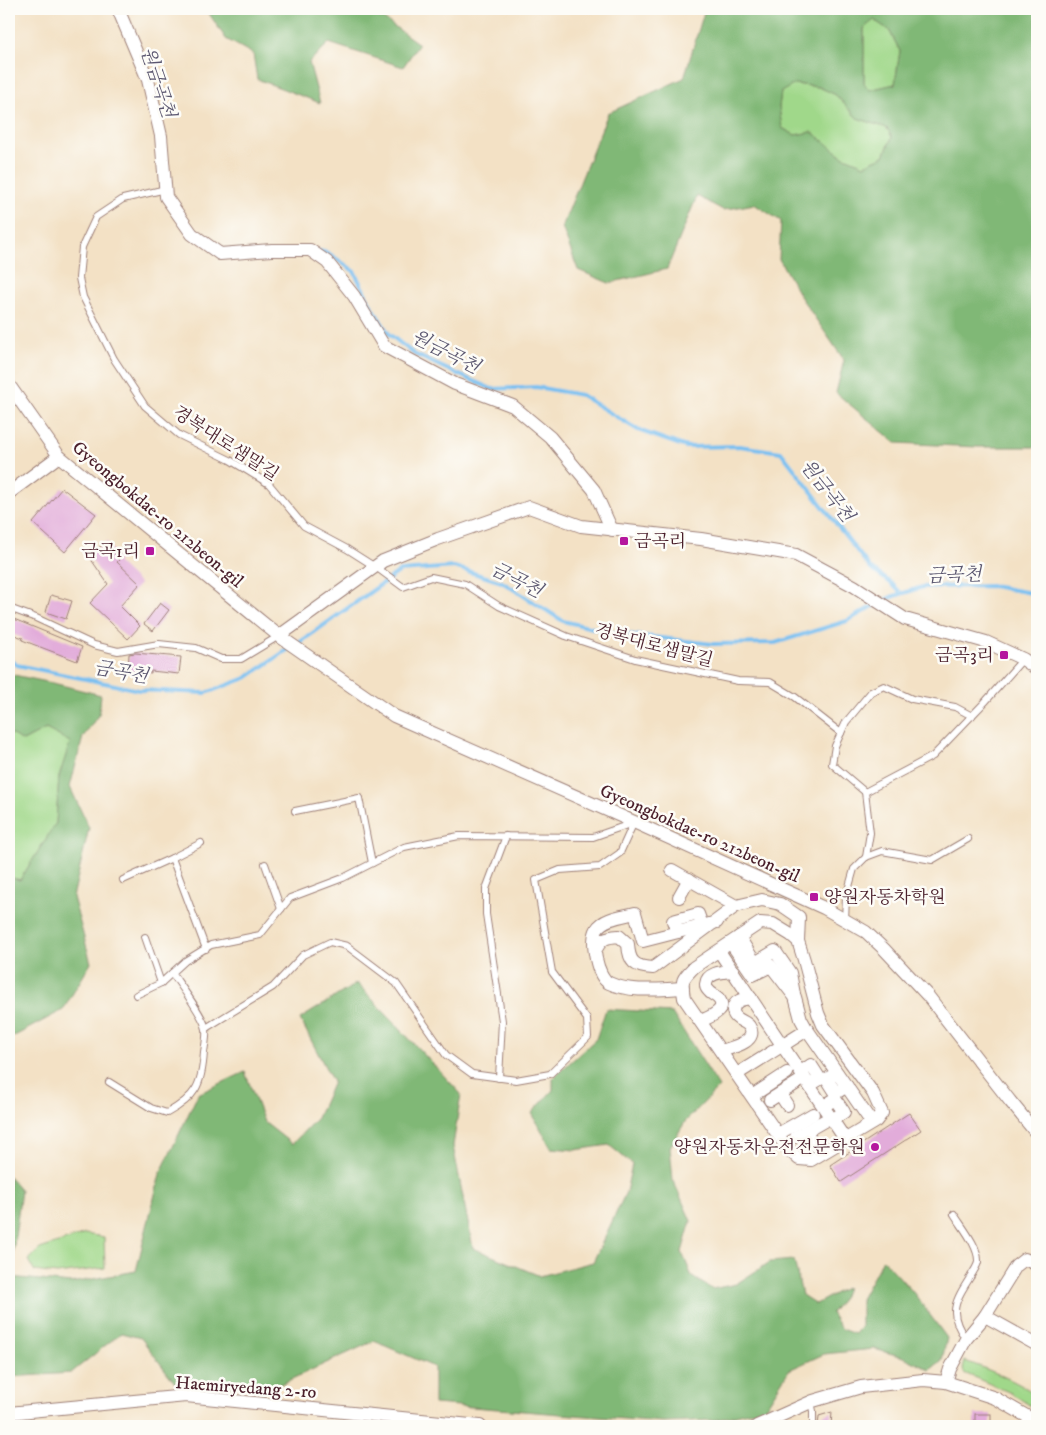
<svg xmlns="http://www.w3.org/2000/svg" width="1046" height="1435" viewBox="0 0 1046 1435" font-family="'IM FELL DW Pica','Noto Serif KR',serif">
	<rect width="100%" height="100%" fill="#fdfcf7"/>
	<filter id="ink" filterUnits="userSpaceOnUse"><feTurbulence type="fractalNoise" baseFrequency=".02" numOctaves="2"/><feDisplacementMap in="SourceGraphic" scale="10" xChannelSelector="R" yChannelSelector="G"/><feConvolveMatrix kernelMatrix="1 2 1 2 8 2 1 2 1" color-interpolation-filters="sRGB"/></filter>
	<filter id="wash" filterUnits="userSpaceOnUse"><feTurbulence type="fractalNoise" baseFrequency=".0096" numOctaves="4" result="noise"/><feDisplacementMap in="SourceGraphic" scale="20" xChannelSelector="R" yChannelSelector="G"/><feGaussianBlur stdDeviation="1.12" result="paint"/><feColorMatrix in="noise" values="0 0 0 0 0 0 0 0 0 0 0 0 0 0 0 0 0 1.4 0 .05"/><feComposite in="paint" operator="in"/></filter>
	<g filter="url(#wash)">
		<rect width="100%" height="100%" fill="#f3e1c5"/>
		<!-- green -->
		<g fill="#a0d88a" stroke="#757c5a">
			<path d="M874 20 889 30 900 51 895 84 869 90 864 83V27Z"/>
			<path d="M795 84 819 87 836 95 857 118 887 128 892 137 884 156 864 165 842 156 812 132 795 135 782 128 779 107 781 91Z"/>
			<path d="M46 729 71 742 59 777 56 823 20 880 9 877V733L23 741Z"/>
			<path d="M85 1234 104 1237 105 1268 57 1274 34 1271 28 1260 40 1249Z"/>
			<path d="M965 1361C990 1370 1015 1380 1037 1395V1410L1011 1393 964 1373 963 1369Z"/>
		</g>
		<!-- forest -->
		<g fill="#80b876" stroke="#656c50" fill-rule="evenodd">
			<path d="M206 9H370L419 44 403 67 329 43 309 62 320 103 257 79 253 54 226 39Z"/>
			<path d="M705 9H1037V447H977L896 443 836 393 844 360 800 296 779 259 781 221 754 204 723 210 697 196 667 269 609 283 578 270 562 227 608 113 684 78ZM874 20 889 30 900 51 895 84 869 90 864 83V28ZM795 84 819 87 836 95 857 118 887 128 892 137 884 156 864 165 842 156 812 132 795 135 782 128 779 107 781 92Z"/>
			<path d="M9 674 57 684 101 695 99 714 83 737 70 787 89 828 73 897 91 963 63 1010 9 1039V877L20 880 56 823 59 777 70 742 46 729 23 741 9 733Z"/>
			<path d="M357 983 461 1094 453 1146 473 1248 540 1276 593 1262 626 1192 632 1164 609 1145 575 1150 551 1148 532 1113 553 1090V1078L596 1039 606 1009 672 1013 719 1087 685 1122 670 1147 673 1180 691 1221 682 1252 692 1277 712 1289 736 1284 770 1262 794 1260 802 1295 816 1304 847 1287 843 1298 831 1313 841 1329 855 1334 861 1326V1299L883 1259 913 1292 947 1338 942 1360 930 1370 904 1357 874 1349 824 1354 789 1370 765 1408 715 1420 663 1422 434 1404V1367L374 1341 270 1389 175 1383 141 1338 121 1333 71 1373 9 1377V1176L21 1190 10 1277 71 1283 136 1271 160 1174 198 1094 245 1072 264 1122 292 1144 317 1118 333 1082 300 1019Z"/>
		</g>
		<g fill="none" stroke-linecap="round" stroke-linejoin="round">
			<!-- stream -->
			<g stroke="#7ac0f1" stroke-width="4">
				<path d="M319 251 328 253 354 271 372 307 389 334 414 354 455 373 492 389 536 387 581 395 638 430 686 447 739 446 781 452 871 569 891 583 901 593"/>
				<path d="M883 601 891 597 923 587 992 586 1037 594"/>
				<path d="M296 645 400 571 454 567 502 582 563 621 609 632 713 644 775 643 847 621 877 604"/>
				<path d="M9 659 17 665 139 690 206 693 246 678 290 648"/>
			</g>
		</g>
		<g id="blocks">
			<!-- building -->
			<g fill="#e2acda">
				<path d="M62 488 96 514 65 552 33 523Z"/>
				<path d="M107 542 119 560 117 562 140 584 120 606 140 626 128 639 90 603 108 584 88 555Z"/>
				<path d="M51 595 72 601 66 619 46 612Z"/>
				<path d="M160 603 169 610 153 631 144 624Z"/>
				<path d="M9 617 82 647 77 661 22 640 23 638 9 633Z"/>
				<path d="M135 653 181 657 179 674 151 671V673L128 671 129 654Z"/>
				<path d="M909 1113 921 1130 841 1182 830 1165Z"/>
				<path d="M832 1412 831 1426H818L819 1416Z"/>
				<rect x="975" y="1414" width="16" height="12"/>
			</g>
		</g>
	</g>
	<g filter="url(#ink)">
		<use href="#blocks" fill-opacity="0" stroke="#9e8078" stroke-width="1"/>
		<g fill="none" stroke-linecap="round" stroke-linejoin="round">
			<!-- lane casing -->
			<g stroke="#9e8078" stroke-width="8">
				<g id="lane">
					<path d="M166 189 123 199 96 217 82 247 79 278 83 297 114 359 145 406 179 435 230 460 269 484 304 526 347 549 380 570 403 587 431 577 465 584 499 606 566 636 635 659 738 681 770 682 795 697 841 733"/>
					<path d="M9 608 36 618 94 645 118 651 159 644 196 648 221 659H241L279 636"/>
					<path d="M865 792 832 764 835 746 846 722 871 692 884 686 912 699 955 707 972 716"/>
					<path d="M295 811 359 798 372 863"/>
					<path d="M866 857 870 833 865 792 933 756 985 702 1023 659"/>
					<path d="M172 858 201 843"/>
					<path d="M265 864 281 909"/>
					<path d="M123 880 172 858 206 949"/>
					<path d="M845 920 846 897 854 869 866 857 882 851 932 860 968 839"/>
					<path d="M145 937 161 983"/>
					<path d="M136 995 161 983 185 961 211 945 260 935 290 898 343 878 404 847 459 836 593 837 633 823"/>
					<path d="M206 1028 273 987 303 955 330 942 347 946 396 983 446 1055 472 1074 516 1080 550 1074 588 1037 587 1019 552 972 536 880 560 870 600 867 620 853 634 822"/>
					<path d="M499 1078 502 1021 486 914V889L506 836"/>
					<path d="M109 1082 151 1108 167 1113C196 1097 202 1085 204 1052 205 1045 207 1036 206 1029 204 1016 180 985 172 973"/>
					<path d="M954 1214C962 1227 979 1247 978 1262 977 1267 973 1272 971 1276 955 1301 947 1313 966 1339"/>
					<path d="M811 1402 813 1411V1426"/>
				</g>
			</g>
			<!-- street casing -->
			<g stroke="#9e8078" stroke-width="14">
				<g id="street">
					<path d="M118 9 148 80 161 136 166 197 192 234 220 254 272 250H310L327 262 354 296 384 346 455 384 513 406 550 437 594 490 612 530"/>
					<path d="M9 385 59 456 279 636 394 716 634 822 824 908 866 932 884 949 928 996 1010 1101 1037 1134"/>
					<path d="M9 493 59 456"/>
					<path d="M279 636 383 561 438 539 529 507 581 526 701 539 796 555 854 586 905 619 986 642 1023 659 1037 669"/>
					<path d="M672 870 736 906"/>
					<path d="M679 897 689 879"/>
					<path d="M760 923 773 924 791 935 798 941 804 960 818 1013 823 1025 873 1093 882 1113 876 1121 811 1160 799 1159 787 1148 684 998C681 980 682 979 694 967Z"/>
					<path d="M677 932 673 921 698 914 702 925"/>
					<path d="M739 937 755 963 775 951 790 973 794 994"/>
					<path d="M731 943 753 975 771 966 795 997 801 1019 806 1028 872 1123"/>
					<path d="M595 951C602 938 605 937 619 936L628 944C629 962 634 967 653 968L736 906 762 900 780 904 799 917 798 941"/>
					<path d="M719 951 845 1139"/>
					<path d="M683 988C660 989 630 993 609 983 597 977 590 941 597 929 603 918 624 916 635 913L643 941 717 922"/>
					<path d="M701 1021C709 1017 729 1010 718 998 715 995 711 994 709 991 706 988 706 987 706 984 707 972 724 972 733 971"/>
					<path d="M721 1051C730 1048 760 1042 749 1026 746 1022 740 1021 736 1017 734 1015 733 1013 733 1010 734 1000 743 999 751 998"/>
					<path d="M801 1072 811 1065 820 1079 810 1085"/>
					<path d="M837 1073 827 1079 836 1093 847 1086"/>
					<path d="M737 1074 807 1030"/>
					<path d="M780 1094 787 1105"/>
					<path d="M752 1096 787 1073"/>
					<path d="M770 1100 805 1078"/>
					<path d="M824 1106 835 1099 844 1112 832 1120"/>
					<path d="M806 1131 813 1145"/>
					<path d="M778 1134 813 1114"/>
					<path d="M796 1137 831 1117"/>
					<path d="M985 1316 1037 1345"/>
					<path d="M946 1382 950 1369 966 1339 985 1316 1016 1266 1025 1259 1037 1265"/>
					<path d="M9 1413 186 1396 480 1426"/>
					<path d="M757 1426 813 1401 861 1387 923 1380 946 1382 995 1398 1037 1422"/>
				</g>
			</g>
			<!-- lane -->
			<use href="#lane" stroke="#fff" stroke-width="6"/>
			<!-- street -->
			<use href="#street" stroke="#fff" stroke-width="12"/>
		</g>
	</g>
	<!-- markers -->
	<g fill="#b5179e" stroke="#fdfcf7" stroke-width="2">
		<rect x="619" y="536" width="10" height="10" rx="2.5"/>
		<rect x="145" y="546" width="10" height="10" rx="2.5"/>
		<rect x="999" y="650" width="10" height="10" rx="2.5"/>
		<rect x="809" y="892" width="10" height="10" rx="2.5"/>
		<circle cx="875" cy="1147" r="5"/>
	</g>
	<g text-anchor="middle" stroke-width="5" stroke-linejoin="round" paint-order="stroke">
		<!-- street labels -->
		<g font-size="18" fill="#4a1f2b" stroke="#fdfcf7">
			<text transform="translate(226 443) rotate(33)" y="6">경복대로샘말길</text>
			<text transform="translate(158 514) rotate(40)" y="6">Gyeongbokdae-ro 212beon-gil</text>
			<text transform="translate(654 645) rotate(15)" y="6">경복대로샘말길</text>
			<text transform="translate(700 833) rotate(24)" y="6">Gyeongbokdae-ro 212beon-gil</text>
			<text transform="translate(246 1387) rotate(4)" y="6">Haemiryedang 2-ro</text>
		</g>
		<!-- poi labels -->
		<g font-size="18" fill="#4a1f2b" stroke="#fdfcf7" text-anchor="end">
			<text x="634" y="547" text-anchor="start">금곡리</text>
			<text x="140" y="557">금곡1리</text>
			<text x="994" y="661">금곡3리</text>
			<text x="824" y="903" text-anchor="start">양원자동차학원</text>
			<text x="865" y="1153">양원자동차운전전문학원</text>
		</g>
		<!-- water labels -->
		<g font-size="19" font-style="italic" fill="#5b5770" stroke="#fdfcf7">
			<text transform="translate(159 82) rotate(72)" y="7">원금곡천</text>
			<text transform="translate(446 351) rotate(27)" y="7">원금곡천</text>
			<text transform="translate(828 490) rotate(52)" y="7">원금곡천</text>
			<text transform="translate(954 574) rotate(-2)" y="7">금곡천</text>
			<text transform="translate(517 579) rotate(27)" y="7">금곡천</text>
			<text transform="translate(121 671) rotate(10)" y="7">금곡천</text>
		</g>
	</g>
	<!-- margin -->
	<rect width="1046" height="1435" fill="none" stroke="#fdfcf7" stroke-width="30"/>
</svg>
